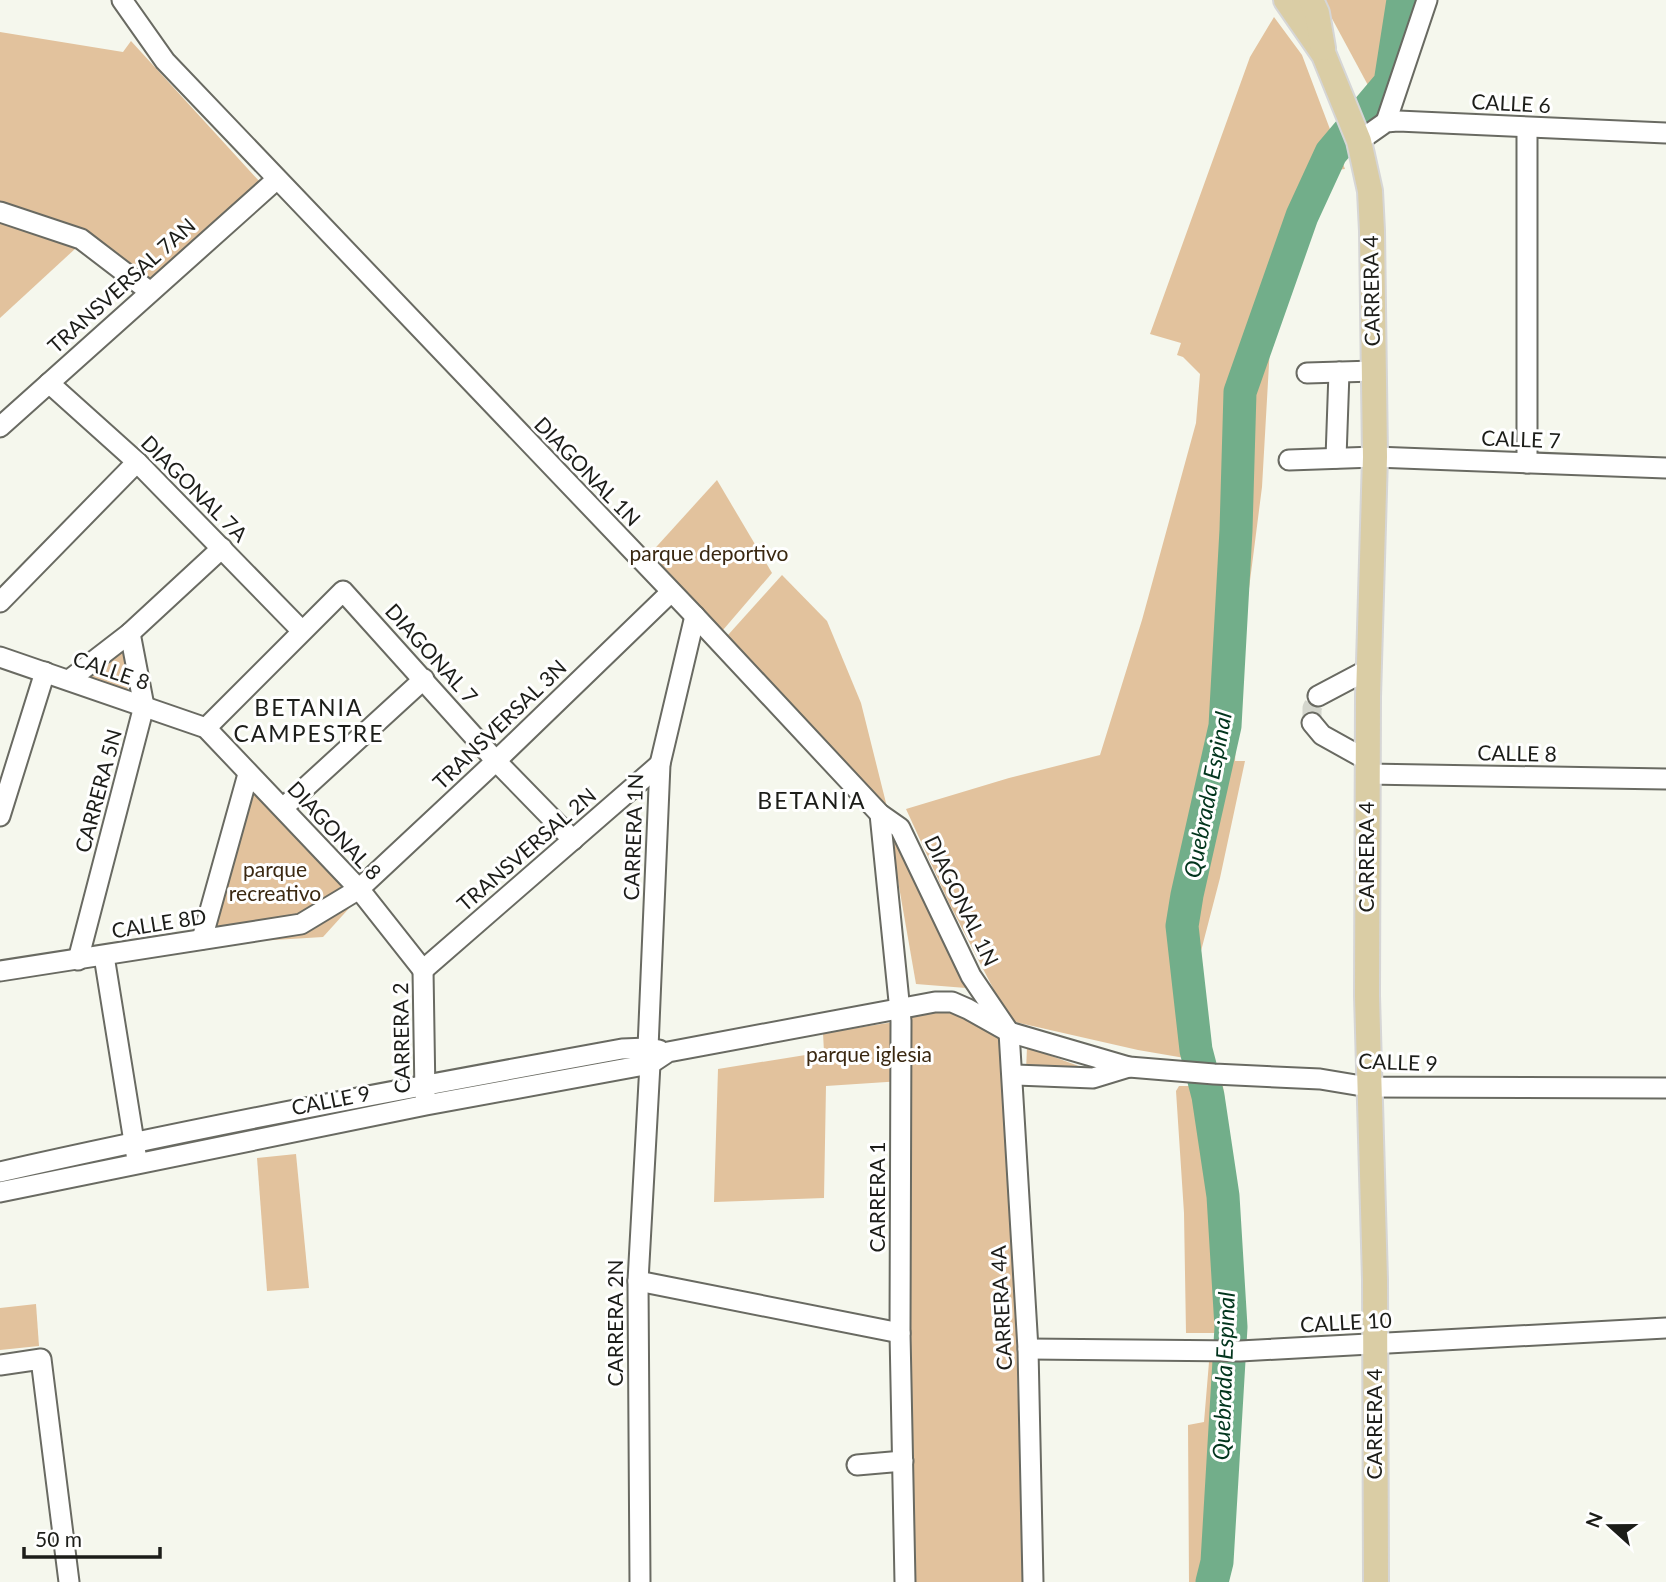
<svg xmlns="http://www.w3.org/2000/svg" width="1666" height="1582" viewBox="0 0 1666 1582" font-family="Lato,sans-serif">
	<rect width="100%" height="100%" fill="#f5f7ed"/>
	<!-- green -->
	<g fill="#e2c29d">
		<path d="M1322 0H1396L1383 69 1370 89Z"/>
		<path d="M1274 17 1302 55 1345 169 1328 171 1289 268 1271 329 1262 487 1241 651 1235 761H1245L1220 878 1201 951 1208 1062 1138 1050 1010 1021 949 903 906 809 1009 778 1100 755 1142 620 1196 423 1200 374 1183 357 1177 355 1181 343 1150 334 1250 57Z"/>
		<path d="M0 32 123 52 131 41 260 182 150 278 82 231 0 203Z"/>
		<path d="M0 221 76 248 0 318Z"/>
		<path d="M717 480 772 573 723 630 648 556Z"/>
		<path d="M782 575 827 621 861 703 888 811 728 635Z"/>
		<path d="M125 642 128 694 83 677Z"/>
		<path d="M248 774 362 894 323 937 210 944Z"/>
		<path d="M890 835H895L966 988 916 984Z"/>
		<path d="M952 1010 1002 1034 1012 1183 1023 1582H916L910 1342 906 1012Z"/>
		<path d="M901 1021 902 1081 826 1086 824 1198 714 1202 718 1069 824 1052 823 1033Z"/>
		<path d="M1027 1047 1084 1068 1083 1072 1026 1071Z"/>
		<path d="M1179 1086H1223L1235 1185 1232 1230 1235 1333H1186L1184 1213 1176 1091Z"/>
		<path d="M296 1154 309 1288 267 1291 257 1158Z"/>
		<path d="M36 1304 39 1346 0 1350V1308Z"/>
		<path d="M1236 1361 1227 1495V1558L1225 1582H1189L1188 1425 1204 1422 1209 1362Z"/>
	</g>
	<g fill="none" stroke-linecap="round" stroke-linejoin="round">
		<!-- river -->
		<path stroke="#72ae8a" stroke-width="33" d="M1212 1582 1217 1562 1231 1327 1223 1196 1208 1096 1196 1050 1182 926 1187 895 1225 726 1236 530 1240 392 1302 216 1331 153 1390 83 1403 0"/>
		<!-- minor-tunnel -->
		<path stroke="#d4d6cd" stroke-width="19" stroke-dasharray="19 10" stroke-linecap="butt" d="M1312 723V708L1318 696"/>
		<!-- minor casing -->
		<g stroke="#696a62" stroke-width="23">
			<g id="minor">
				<path d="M122 0 165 61 695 616 880 814 900 828 971 976 1009 1032 1028 1349 1033 1582"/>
				<path d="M1386 122 1427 0"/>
				<path d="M1527 128V463"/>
				<path d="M1359 141 1386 122 1398 121 1666 133"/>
				<path d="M0 212 81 239 149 291"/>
				<path d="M1307 373 1374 371"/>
				<path d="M49 383 137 462 302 631"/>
				<path d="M0 427 276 180"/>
				<path d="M1336 458 1339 372"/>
				<path d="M1289 460 1375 457 1666 468"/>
				<path d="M0 602 137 462"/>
				<path d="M0 657 206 728 359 889 423 970"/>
				<path d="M69 680 130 633 222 548"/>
				<path d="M1318 696 1369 669"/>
				<path d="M1312 723 1322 735 1367 760"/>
				<path d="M206 728 343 591 496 761 573 840"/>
				<path d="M1367 774 1666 779"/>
				<path d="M283 808 424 679"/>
				<path d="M880 814 901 1021 900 1333 905 1582"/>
				<path d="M0 816 45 672"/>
				<path d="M202 939 248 774"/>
				<path d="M104 956 136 1154"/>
				<path d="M78 960 144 706 130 633"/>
				<path d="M423 970 660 764"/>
				<path d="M423 970 425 1095"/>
				<path d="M0 971 301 924 359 889 496 761 671 592"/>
				<path d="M1013 1075 1093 1078 1129 1067"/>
				<path d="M0 1172C206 1125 414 1087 622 1049L648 1048 659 1050"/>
				<path d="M0 1192 426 1105 650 1064 668 1052 935 1002H952L968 1009 1009 1032 1129 1067 1214 1074 1320 1079 1368 1087 1666 1088"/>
				<path d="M638 1281 900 1333"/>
				<path d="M1028 1349 1240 1351 1666 1328"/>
				<path d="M0 1365 41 1359 69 1582"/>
				<path d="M857 1465 903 1461"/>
				<path d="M640 1582 638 1281 650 1064 648 1048 660 764 695 616"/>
			</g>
		</g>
		<!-- major casing -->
		<g stroke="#d6d6d6" stroke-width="28">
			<g id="major">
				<path d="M1286 0 1324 55 1359 141 1370 191 1372 231 1375 457 1368 697 1367 996 1375 1280 1376 1582"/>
				<path d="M1311 0 1317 13 1323 48"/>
			</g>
		</g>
		<!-- minor -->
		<use href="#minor" stroke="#fff" stroke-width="19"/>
		<!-- major -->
		<use href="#major" stroke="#dacda5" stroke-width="24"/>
	</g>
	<g text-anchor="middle" stroke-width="6" stroke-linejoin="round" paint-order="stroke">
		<!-- street labels -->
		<g font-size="21" fill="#1c1d19" stroke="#fff">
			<text transform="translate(1511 104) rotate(3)" y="7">CALLE 6</text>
			<text transform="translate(122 286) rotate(-42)" y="7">TRANSVERSAL 7AN</text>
			<text transform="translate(1372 291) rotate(-91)" y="7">CARRERA 4</text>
			<text transform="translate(1521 440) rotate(2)" y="7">CALLE 7</text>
			<text transform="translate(587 472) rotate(46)" y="7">DIAGONAL 1N</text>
			<text transform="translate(194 489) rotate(45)" y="7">DIAGONAL 7A</text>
			<text transform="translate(431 654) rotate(48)" y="7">DIAGONAL 7</text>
			<text transform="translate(111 671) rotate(19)" y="7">CALLE 8</text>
			<text transform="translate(500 725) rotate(-44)" y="7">TRANSVERSAL 3N</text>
			<text transform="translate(1517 754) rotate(1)" y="7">CALLE 8</text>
			<text transform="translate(99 791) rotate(-75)" y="7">CARRERA 5N</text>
			<text transform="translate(334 831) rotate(47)" y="7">DIAGONAL 8</text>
			<text transform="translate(634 837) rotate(-88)" y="7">CARRERA 1N</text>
			<text transform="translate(527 850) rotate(-41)" y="7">TRANSVERSAL 2N</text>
			<text transform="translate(1367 857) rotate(-90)" y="7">CARRERA 4</text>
			<text transform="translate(961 901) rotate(64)" y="7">DIAGONAL 1N</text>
			<text transform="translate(159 924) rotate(-9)" y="7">CALLE 8D</text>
			<text transform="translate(402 1038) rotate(-91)" y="7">CARRERA 2</text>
			<text transform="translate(1398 1063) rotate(2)" y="7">CALLE 9</text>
			<text transform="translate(331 1101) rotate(-11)" y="7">CALLE 9</text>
			<text transform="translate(878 1197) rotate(-90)" y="7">CARRERA 1</text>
			<text transform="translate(1002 1308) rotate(-93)" y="7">CARRERA 4A</text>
			<text transform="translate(616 1323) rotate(-90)" y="7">CARRERA 2N</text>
			<text transform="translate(1346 1323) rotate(-3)" y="7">CALLE 10</text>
			<text transform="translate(1375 1424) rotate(-90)" y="7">CARRERA 4</text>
		</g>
		<!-- park labels -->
		<g font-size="21" fill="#3a2811" stroke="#fff">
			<text x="709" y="561">parque deportivo</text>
			<text x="275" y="877">parque<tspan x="275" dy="24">recreativo</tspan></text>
			<text x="869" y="1062">parque iglesia</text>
		</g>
		<!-- neighbourhood labels -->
		<g font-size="23" letter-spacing="2" fill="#1c1d19" stroke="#fff">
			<text x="309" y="716">BETANIA<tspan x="309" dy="26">CAMPESTRE</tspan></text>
			<text x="812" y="809">BETANIA</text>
		</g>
		<!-- water labels -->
		<g font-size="23" font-style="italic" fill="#02351d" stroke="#fff">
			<text transform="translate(1208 795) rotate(-79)" y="8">Quebrada Espinal</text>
			<text transform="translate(1224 1376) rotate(-88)" y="8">Quebrada Espinal</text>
		</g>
	</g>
	<!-- north arrow -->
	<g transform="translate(1610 1526) rotate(291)" stroke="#ffffff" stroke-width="5" paint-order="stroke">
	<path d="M0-5L12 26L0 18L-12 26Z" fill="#1c1d19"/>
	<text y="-10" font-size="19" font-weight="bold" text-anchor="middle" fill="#1c1d19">N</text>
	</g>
	<!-- scale -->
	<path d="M24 1547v10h136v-10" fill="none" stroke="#1c1d19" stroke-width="3.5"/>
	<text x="35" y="1547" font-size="21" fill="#1c1d19" stroke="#ffffff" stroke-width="5" paint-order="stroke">50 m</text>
</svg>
